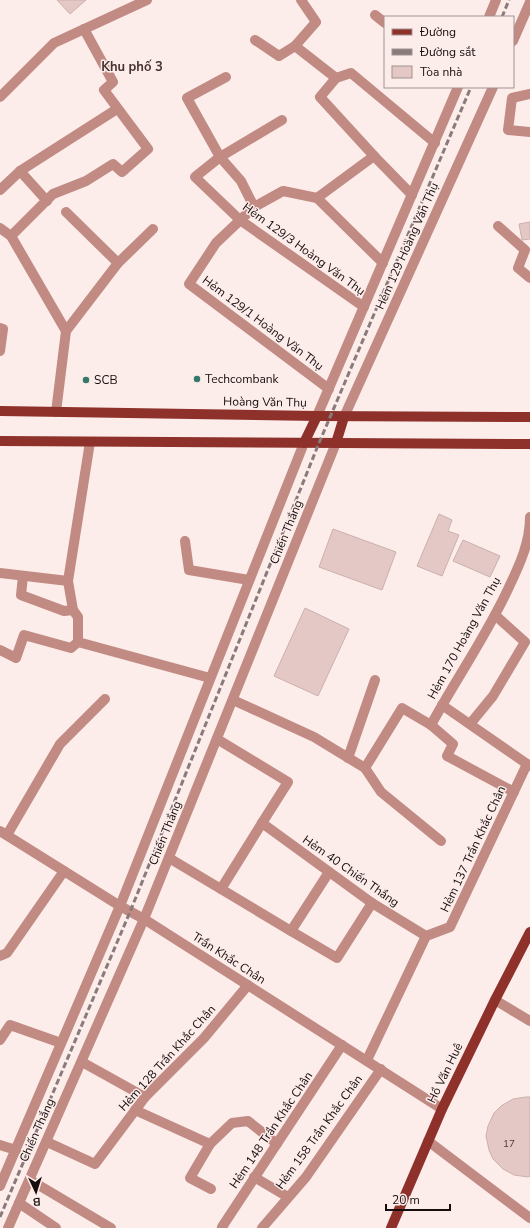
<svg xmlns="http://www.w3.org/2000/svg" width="530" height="1228" viewBox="0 0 530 1228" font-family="'Nunito Sans',sans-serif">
	<rect width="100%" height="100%" fill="#fcecea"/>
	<!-- building -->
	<g fill="#e3c8c5" stroke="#cbb1ad">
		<path d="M57 0H86L70 14Z"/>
		<path d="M530 222V239L522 240 519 224Z"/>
		<path d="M439 514 452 520 448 531 459 535 442 576 417 566Z"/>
		<path d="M333 529 396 552 382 590 319 567Z"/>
		<path d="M463 540 500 556 490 577 453 561Z"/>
		<path d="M305 608 349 629 318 696 274 676Z"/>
		<path d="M526 1097H530V1176L528 1177 514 1175 503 1169 493 1159 489 1150 486 1136 488 1126 494 1113 501 1106 513 1099Z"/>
	</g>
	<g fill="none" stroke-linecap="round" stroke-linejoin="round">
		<!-- minor -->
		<g stroke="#c18b83" stroke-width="10">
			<path d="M375 15 385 23"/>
			<path d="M489 17 496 0"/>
			<path d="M255 40 279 56 295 46 316 22 301 0"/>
			<path d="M513 41 530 2"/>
			<path d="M295 46 336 78"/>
			<path d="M226 77 187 98 220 157 195 177 240 220 364 307"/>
			<path d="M530 94 512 98 508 130 530 132"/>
			<path d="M0 97 54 43 147 0"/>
			<path d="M282 120 220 157 241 181 254 207 216 243 189 284 329 389"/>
			<path d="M20 171 47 201"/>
			<path d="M0 190 20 171 117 109"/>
			<path d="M412 195 374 156 320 97 336 78 351 73 435 143"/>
			<path d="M317 198 383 263"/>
			<path d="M254 207 283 191 317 198 374 156"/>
			<path d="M66 212 118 263"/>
			<path d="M498 226 525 250 518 268 530 278"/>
			<path d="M0 228 11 236 66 331 56 412"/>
			<path d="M11 236 53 194 86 181 113 164 122 172 148 149 104 90 113 82 84 29"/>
			<path d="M0 328 3 329 0 351"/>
			<path d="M66 331 118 263 153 229"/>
			<path d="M317 416 458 87"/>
			<path d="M344 417 493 87"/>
			<path d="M90 442 68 581 73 610 78 617V642L210 678"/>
			<path d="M185 541 189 570 249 580"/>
			<path d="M0 573 68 581"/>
			<path d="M23 576 21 595 64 611 73 610"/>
			<path d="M0 650 16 658 24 635 71 648 78 642"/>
			<path d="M233 700 314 737 365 768 381 792 441 841"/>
			<path d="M442 705 530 766"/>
			<path d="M470 724 493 696 525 642 495 615"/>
			<path d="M431 725C456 679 487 635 509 587 520 564 530 542 530 517"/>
			<path d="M217 739 288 782 262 823"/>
			<path d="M348 758 375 680"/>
			<path d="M365 768 402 708 431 725 453 744 447 756 514 792"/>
			<path d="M0 831 120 906 144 919 442 1109"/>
			<path d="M7 835 60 744 105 699"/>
			<path d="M169 858 221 889 262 823 372 903 426 936"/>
			<path d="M221 889 291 931 329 872"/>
			<path d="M291 931 337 958 372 903"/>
			<path d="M0 956 7 953 64 871"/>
			<path d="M495 1000 530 1021"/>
			<path d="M0 1040 10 1025 61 1043"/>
			<path d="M367 1060 426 936 450 927 527 764"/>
			<path d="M82 1062 145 1097"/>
			<path d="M135 1110 210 1144 190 1178 211 1189"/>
			<path d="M428 1141 530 1218"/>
			<path d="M47 1142 95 1164 145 1097 204 1038 248 985"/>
			<path d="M210 1144 232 1123 248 1121 277 1144"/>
			<path d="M0 1145 16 1150"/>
			<path d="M254 1177 288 1197"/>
			<path d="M30 1180 111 1228"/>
			<path d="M0 1186 120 906 304 443"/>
			<path d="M19 1203 56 1228"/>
			<path d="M8 1228 144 919 336 443"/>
			<path d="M223 1228 222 1227 342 1045"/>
			<path d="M262 1228 306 1177 381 1069"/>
		</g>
		<!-- major -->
		<g stroke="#8e312a" stroke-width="10">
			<path d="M0 411 317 416 530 417"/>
			<path d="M0 441 530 444"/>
			<path d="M304 443 317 416"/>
			<path d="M336 443 344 417"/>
			<path d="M391 1228 442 1109 495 1000 530 932"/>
		</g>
		<!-- rail -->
		<g stroke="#887b7a" stroke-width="3" stroke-dasharray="6 3" stroke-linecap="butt">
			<path d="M502 17 509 0"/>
			<path d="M0 1217 130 912 319 443 471 87"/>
		</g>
	</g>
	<!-- markers -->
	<g fill="#35786a" stroke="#fcecea" stroke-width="1.5">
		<circle cx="197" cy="379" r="4"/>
		<circle cx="86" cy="380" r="4"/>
	</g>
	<g text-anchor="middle" stroke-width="3" stroke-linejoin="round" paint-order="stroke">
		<!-- number labels -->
		<g font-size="10" fill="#493c3a">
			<text x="509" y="1147">17</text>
		</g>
		<!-- street labels -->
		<g font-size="12" fill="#160d0c" stroke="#fcecea">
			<text transform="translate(407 246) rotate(-66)" y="4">Hẻm 129 Hoàng Văn Thụ</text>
			<text transform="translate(304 249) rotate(36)" y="4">Hẻm 129/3 Hoàng Văn Thụ</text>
			<text transform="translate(263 323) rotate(37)" y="4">Hẻm 129/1 Hoàng Văn Thụ</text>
			<text transform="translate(265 402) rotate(1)" y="4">Hoàng Văn Thụ</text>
			<text transform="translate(286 532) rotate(-68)" y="4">Chiến Thắng</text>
			<text transform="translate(464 638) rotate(-61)" y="4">Hẻm 170 Hoàng Văn Thụ</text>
			<text transform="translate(165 833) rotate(-68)" y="4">Chiến Thắng</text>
			<text transform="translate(473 849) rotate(-65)" y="4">Hẻm 137 Trần Khắc Chân</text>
			<text transform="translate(351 871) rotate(35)" y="4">Hẻm 40 Chiến Thắng</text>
			<text transform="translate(229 958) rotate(33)" y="4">Trần Khắc Chân</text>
			<text transform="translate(167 1058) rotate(-48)" y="4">Hẻm 128 Trần Khắc Chân</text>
			<text transform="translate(445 1073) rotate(-64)" y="4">Hồ Văn Huê</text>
			<text transform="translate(37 1130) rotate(-66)" y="4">Chiến Thắng</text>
			<text transform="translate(271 1130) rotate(-56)" y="4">Hẻm 148 Trần Khắc Chân</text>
			<text transform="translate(319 1132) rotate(-54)" y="4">Hẻm 158 Trần Khắc Chân</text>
		</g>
		<!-- poi labels -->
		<g font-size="12" fill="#160d0c" stroke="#fcecea" text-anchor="start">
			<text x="205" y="383">Techcombank</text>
			<text x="94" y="384">SCB</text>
		</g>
		<!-- neighbourhood labels -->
		<g font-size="13" font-weight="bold" fill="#473330" stroke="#fcecea">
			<text x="132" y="71">Khu phố 3</text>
		</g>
	</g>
	<!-- legend -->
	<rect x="384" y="16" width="130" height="72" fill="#fcecea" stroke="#a09391"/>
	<rect x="392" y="29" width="20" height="6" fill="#8e312a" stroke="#a09391"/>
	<text x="420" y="36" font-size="12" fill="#160d0c">Đường</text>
	<rect x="392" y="49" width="20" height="6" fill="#887b7a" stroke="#a09391"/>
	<text x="420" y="56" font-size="12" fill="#160d0c">Đường sắt</text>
	<rect x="392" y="66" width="20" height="12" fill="#e3c8c5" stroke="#a09391"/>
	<text x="420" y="76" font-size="12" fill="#160d0c">Tòa nhà</text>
	<!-- north arrow -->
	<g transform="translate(36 1192) rotate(176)" stroke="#fcecea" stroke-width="3" paint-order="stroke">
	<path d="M0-3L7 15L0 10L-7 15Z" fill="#160d0c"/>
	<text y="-6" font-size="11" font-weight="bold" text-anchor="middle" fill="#160d0c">B</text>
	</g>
	<!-- scale -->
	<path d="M386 1204v6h64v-6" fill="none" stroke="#160d0c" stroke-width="2"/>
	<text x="392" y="1204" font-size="12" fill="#160d0c" stroke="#fcecea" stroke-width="3" paint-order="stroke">20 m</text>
</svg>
